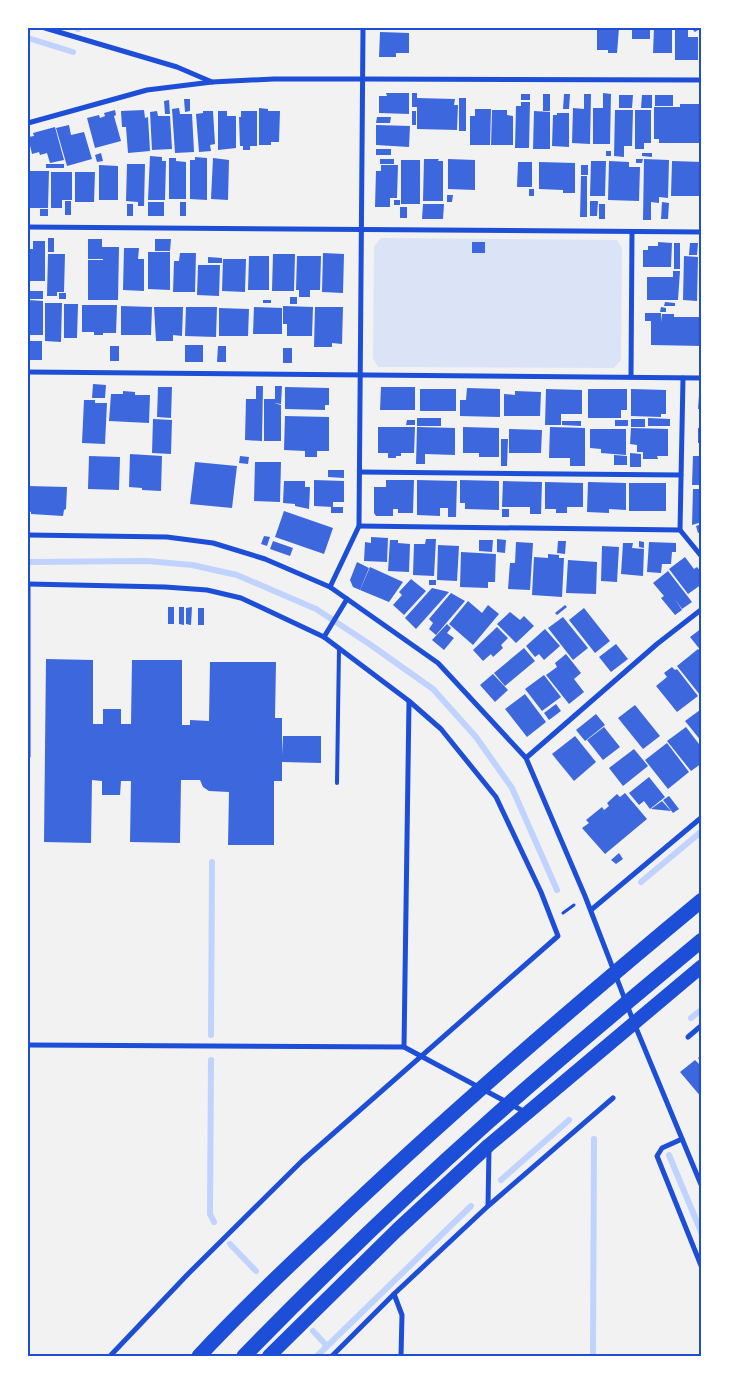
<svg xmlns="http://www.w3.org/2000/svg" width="729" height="1384" viewBox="0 0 729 1384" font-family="Karla,sans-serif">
	<rect width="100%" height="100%" fill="#f2f2f2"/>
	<!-- green -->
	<path fill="#dbe4f7" d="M381 238 617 240 622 248 621 360 614 368 378 367 373 358 374 246Z"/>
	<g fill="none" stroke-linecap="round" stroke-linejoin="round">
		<!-- stream -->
		<g stroke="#bfd3fe" stroke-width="6">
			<path d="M78 29V28"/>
			<path d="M28 38 73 52"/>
			<path d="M28 562 147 561 192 565 237 575 316 609 368 643 433 689 476 737 512 788 557 890"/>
			<path d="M641 882 702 831"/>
			<path d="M691 1018 702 1009"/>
			<path d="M211 1035 212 862"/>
			<path d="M211 1060 210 1214 214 1222"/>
			<path d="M669 1155 702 1234"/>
			<path d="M501 1180 569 1120"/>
			<path d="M230 1244 256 1271"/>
			<path d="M313 1331 327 1346"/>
			<path d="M317 1356 471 1206"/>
			<path d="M593 1356 594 1139"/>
		</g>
	</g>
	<!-- building -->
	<g fill="#3d67dc">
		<rect x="395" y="28" width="12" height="2"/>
		<path d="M597 28H619L617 53H608V50H597Z"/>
		<rect x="632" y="28" width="18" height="11"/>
		<path d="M654 28H672V53H653Z"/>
		<path d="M675 28H688V37H698V60H675Z"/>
		<path d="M691 28H701L695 32Z"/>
		<path d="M380 32 409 33V53H396V57H379Z"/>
		<path d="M386 93H409V114L379 113V96H387Z"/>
		<path d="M412 93H417V98L455 99 454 105H458L457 130 417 129V107H412Z"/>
		<path d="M603 93 611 94 610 144H593V108H603Z"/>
		<rect x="521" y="94" width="9" height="6"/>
		<rect x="543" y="94" width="7" height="17"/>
		<path d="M564 94H570L569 109H563Z"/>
		<path d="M584 94H591L590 144 572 143 573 108 584 109Z"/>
		<path d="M619 95H633L632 108H619Z"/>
		<path d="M642 95H652V108H641Z"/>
		<rect x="655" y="95" width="18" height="11"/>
		<rect x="459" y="98" width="7" height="33"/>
		<path d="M184 99H190V111L185 112Z"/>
		<path d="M169 100 170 114H165L164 101Z"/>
		<path d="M521 102H530L529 148H515L516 106H521Z"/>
		<path d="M680 104H701V137L699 136V143H659V139H654V107H680Z"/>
		<path d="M179 108 180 114H192L194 152 175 153 172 109Z"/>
		<path d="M259 108 268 109V111H280L279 142H271V145H259Z"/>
		<path d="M475 109H491L490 145H470V116H475Z"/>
		<path d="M115 110 116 115 114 116 121 141 95 148 87 118 99 115 100 118 105 116 104 113Z"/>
		<path d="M144 110 145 118 148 117 150 151 128 153 126 127H122L121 111Z"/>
		<path d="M492 110H507V115L513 116V145H491Z"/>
		<path d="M615 110H633L632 146H624V157L614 156Z"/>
		<path d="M635 110H651V143H644V149H635Z"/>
		<path d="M157 111 158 116H170L172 149 152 150 150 112Z"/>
		<path d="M203 111H213L215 144 210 145 211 151 199 152 196 114 203 113Z"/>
		<path d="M218 111H227V116H236V148L218 150Z"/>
		<path d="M241 111H257V146H250V150H243V146H240L239 117H241Z"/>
		<rect x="412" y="111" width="4" height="14"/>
		<path d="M534 111 550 112V149H533Z"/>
		<path d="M557 113H569V147L552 146 553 115H557Z"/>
		<path d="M377 117H391L390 123H376Z"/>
		<path d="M69 125 71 135 84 132 92 159 67 166 56 128Z"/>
		<path d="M376 125 410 126 409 147 376 145Z"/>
		<path d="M55 127 64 160 50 163 47 153 40 155 39 152 32 154 28 137 34 136 33 133Z"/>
		<rect x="376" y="149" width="15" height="6"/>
		<rect x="606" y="151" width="5" height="5"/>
		<path d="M101 153 103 161 97 162 95 155Z"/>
		<path d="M642 153H652V157L642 156Z"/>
		<path d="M150 156 162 157V161H166L165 200H148Z"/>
		<path d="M195 157 207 158V200L190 199V160H195Z"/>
		<path d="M169 158H176V161L186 162V199H169Z"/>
		<path d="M213 158 229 160 228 200 211 199Z"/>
		<rect x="380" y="159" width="14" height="5"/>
		<path d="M424 159H439L438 161H443V201H423Z"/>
		<path d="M448 159 475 160V190L448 189Z"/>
		<path d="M636 159H643L642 163H636Z"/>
		<path d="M644 159 669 160 668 198 659 197V203L651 202V220H643Z"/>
		<rect x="401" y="160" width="19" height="44"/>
		<path d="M591 161H606L605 196H590Z"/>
		<path d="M609 161 629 162V167H640L639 201 608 200Z"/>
		<path d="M672 161 702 162V196H671Z"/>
		<path d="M518 162H532V187H517Z"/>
		<path d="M539 162 575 163V193H563V190L539 189Z"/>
		<rect x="46" y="164" width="18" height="4"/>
		<path d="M127 164H145L144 206H138V202L126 201Z"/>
		<path d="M99 165 118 166V200H99Z"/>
		<path d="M381 165H398L397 198H390V207H375L376 171H381Z"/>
		<rect x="581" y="165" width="7" height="10"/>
		<path d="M28 171H49L48 208H28Z"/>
		<path d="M51 172H72V200H62V208H51Z"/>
		<path d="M75 172H95L94 202H75Z"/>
		<path d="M581 176H587V217H580Z"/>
		<rect x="529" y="189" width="5" height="7"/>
		<path d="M447 195H453L452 202H447Z"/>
		<rect x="394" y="200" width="6" height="5"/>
		<rect x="65" y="201" width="6" height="14"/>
		<path d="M590 201H598L597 216H590Z"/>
		<rect x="148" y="202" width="16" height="14"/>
		<rect x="180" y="202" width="6" height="14"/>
		<path d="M662 202 669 203 668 219H661Z"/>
		<rect x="127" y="204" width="6" height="12"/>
		<path d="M423 204H444L443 219H422Z"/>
		<rect x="599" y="204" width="6" height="15"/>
		<rect x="400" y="207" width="7" height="11"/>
		<rect x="40" y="209" width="8" height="7"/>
		<rect x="48" y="238" width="6" height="14"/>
		<path d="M88 239H102V247H119L118 300H88V260H103V259H88Z"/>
		<path d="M155 239H171L170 251H155Z"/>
		<path d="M33 241H45V281H28V249H33Z"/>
		<rect x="472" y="242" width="13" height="11"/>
		<path d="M658 242 672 243 671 267H643V250H648V246H658Z"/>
		<rect x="674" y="243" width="6" height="26"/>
		<path d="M690 243H698L697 255H689Z"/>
		<path d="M124 248H139L138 259H144V291L123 290Z"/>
		<path d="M148 252H170V290L148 289Z"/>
		<path d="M180 253H196L195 292H173L174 261H179Z"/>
		<path d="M323 253 344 254 343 293 322 292Z"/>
		<path d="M48 254H65L64 292H57V296H47Z"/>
		<path d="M273 254H295L294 291H272Z"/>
		<path d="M249 256H269V290H248Z"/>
		<path d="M297 256H321L320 290H310V297H299V290H296Z"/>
		<path d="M684 256 698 257 697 301 683 300Z"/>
		<path d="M208 257 222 258V263H208Z"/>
		<path d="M223 259H246L245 292 222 291Z"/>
		<path d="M198 265H220L219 296 197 295Z"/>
		<path d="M673 271H680L678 300H647V277H673Z"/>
		<rect x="28" y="291" width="15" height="8"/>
		<rect x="59" y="293" width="7" height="6"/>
		<rect x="290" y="297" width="7" height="7"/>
		<path d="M28 300 43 301V335H28Z"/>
		<rect x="263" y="300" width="8" height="3"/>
		<path d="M665 302 675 303V306H664Z"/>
		<path d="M45 303H62L61 342 45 341Z"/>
		<path d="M64 304H78L77 338H64Z"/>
		<path d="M82 305H117L116 333H103V335H94V332H82Z"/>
		<path d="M121 306 152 307 151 335H121Z"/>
		<path d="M283 306 313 307 312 336H287V324H283Z"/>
		<path d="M154 307H183L182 336 173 335V341H156Z"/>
		<path d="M186 307H217L216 337 185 336Z"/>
		<path d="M254 307 282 308V334H253Z"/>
		<path d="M315 307H343L342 344 332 343V347H314Z"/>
		<path d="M661 307 666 308V312H660Z"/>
		<path d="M219 308 249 309 248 336H219Z"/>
		<path d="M645 313H661V322L662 314H674V317H702V346L651 345V321H645Z"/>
		<rect x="28" y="341" width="14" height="19"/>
		<rect x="185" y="345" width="18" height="17"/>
		<rect x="110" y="346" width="9" height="15"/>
		<path d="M218 346H226V362H217Z"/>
		<rect x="283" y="348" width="9" height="15"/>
		<path d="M93 384 106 385 105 398H92Z"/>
		<path d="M256 386H263L262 441 245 440 246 399H256Z"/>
		<path d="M275 386H282L281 404 274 403 281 405V441H264V399H275Z"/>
		<path d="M158 387H172L171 418 157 417Z"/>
		<path d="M285 387 329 388V405H325V410L285 409Z"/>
		<path d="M381 387H415V410H380Z"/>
		<path d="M467 388 500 389V417L460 416V400H466Z"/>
		<rect x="420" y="389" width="36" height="22"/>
		<path d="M546 389 582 390V414H561V425H545Z"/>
		<path d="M588 389H627V410H621V418H588Z"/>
		<path d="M631 389 666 390V414H661V417L631 416Z"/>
		<path d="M123 391 135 392V395H150L149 423 109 421 111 394H123Z"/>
		<path d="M515 391 541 392 540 416H504V394L515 395Z"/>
		<path d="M699 395H702V409H698Z"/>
		<path d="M84 400H95V403H107L105 444 82 443Z"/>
		<path d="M285 416 329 417V451H317V457H305V451L284 450Z"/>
		<rect x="417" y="418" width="24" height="8"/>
		<path d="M648 418 670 419V426H648Z"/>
		<path d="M153 419 172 420 171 454 152 453Z"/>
		<rect x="631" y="419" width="14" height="8"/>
		<path d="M407 420H415V425H406Z"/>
		<rect x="615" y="420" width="13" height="6"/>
		<path d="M562 421H581V426L562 425Z"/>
		<path d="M378 427H415L414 453H401V456H396V458H388V453H378Z"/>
		<path d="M417 427 455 428V455L425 454V464H416Z"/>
		<path d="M463 427 499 428V457H479V453H463Z"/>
		<path d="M550 427 585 428V466H570V458H549Z"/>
		<path d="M631 428 668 429V456H657L658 459H643V452H637V445L630 444Z"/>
		<rect x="698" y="428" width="4" height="15"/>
		<path d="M509 429 542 430 541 453H509Z"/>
		<path d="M590 429H626V455L601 453V449L590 448Z"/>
		<path d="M501 439H508L507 466H501Z"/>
		<path d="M630 453 641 454V467H630Z"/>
		<path d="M130 454 162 456 161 491 142 490V488L129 487Z"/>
		<path d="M614 455 627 456V465H614Z"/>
		<path d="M89 456 120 457 119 490 88 489Z"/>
		<path d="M240 456 249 457 248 464 239 463Z"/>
		<path d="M693 456H702V485H692Z"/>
		<path d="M195 462 237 466 232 508 190 504Z"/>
		<path d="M255 462H281L280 502 254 501Z"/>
		<path d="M328 470H344V478L328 477Z"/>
		<path d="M314 480 344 481V502H333V507L314 506Z"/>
		<path d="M386 480H414L413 513H398V509H393V516H376L374 513V487H386Z"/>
		<path d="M417 480 457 481 456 517H448V508H440V516L417 515Z"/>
		<path d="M460 480 499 481V510L465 509V503H460Z"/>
		<path d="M284 481H305V487H310L309 509 295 506V504L283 503Z"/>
		<path d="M503 481 542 482 541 514H530V507H502Z"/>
		<path d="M545 482 583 483V507H567V513H556V509H545Z"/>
		<path d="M588 482 626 483V510L609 509V513L587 512Z"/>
		<rect x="629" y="483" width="37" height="28"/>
		<path d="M28 486 67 487 66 509 64 510 63 516 31 514V512L28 511Z"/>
		<path d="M693 489H702V522L692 525Z"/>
		<rect x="331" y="507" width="12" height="6"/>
		<rect x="502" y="509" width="7" height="8"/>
		<path d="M284 511 333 528 324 554 275 537Z"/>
		<path d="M702 524V532L698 533 696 526Z"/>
		<path d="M264 536 270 537 267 546 261 544Z"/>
		<path d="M371 537 388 538 387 562 364 561 365 542 371 543Z"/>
		<path d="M426 539H436L434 576 413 575 414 544H425Z"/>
		<path d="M497 539 506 540 505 553 497 552Z"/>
		<path d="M390 540H398V543L410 544 409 572 388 571Z"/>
		<path d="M479 540H493L492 552 479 551Z"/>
		<path d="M273 541 293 548 290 556 270 549Z"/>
		<path d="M558 541H566L565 554 557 553Z"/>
		<path d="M639 541 644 542V548L639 547Z"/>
		<path d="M516 542 533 543 530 590 508 589 510 563H515Z"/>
		<path d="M649 542 676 543V552H672L671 564H662L661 573 647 572Z"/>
		<path d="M623 543H633L632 548 644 549 643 576 621 574Z"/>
		<path d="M438 545 459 546 457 581 437 580Z"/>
		<path d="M602 546 619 547 617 582 601 581Z"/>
		<path d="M461 552 496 554 495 582H488V588L460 587Z"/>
		<path d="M548 554 559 555V558H564L562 597 532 595 534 557 548 558Z"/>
		<path d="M685 557 694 569 697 567 702 573V584L688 594 669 569Z"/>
		<path d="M568 560 597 562 596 594 566 593Z"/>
		<path d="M357 562 369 568 360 590 353 587 350 580Z"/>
		<path d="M370 567 403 582 389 602 360 590Z"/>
		<path d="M668 571 692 602 682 609 675 599 682 610 675 615 661 598 664 596 653 583Z"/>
		<path d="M411 579 426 591 404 615 393 605 402 595 399 592Z"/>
		<rect x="429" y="580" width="7" height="5"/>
		<path d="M432 588 449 592 416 629 405 618Z"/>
		<path d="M451 593 465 601 436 635 429 629 433 623 429 619Z"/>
		<path d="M468 601 482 613 488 605 499 614 473 645 449 624Z"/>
		<path d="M565 605 567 607 557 615 555 613Z"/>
		<rect x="168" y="607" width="6" height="17"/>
		<path d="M179 607H184V625L179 624Z"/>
		<path d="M192 607 191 625 186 624V608Z"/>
		<rect x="198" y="608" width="6" height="17"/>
		<path d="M584 608 610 641 595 653 569 620Z"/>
		<path d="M510 612 520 620 524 616 534 626 516 643 497 624Z"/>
		<path d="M563 617 588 648 573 660 548 628Z"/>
		<path d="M447 624 451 628 447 633 454 638 444 650 432 640Z"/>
		<path d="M497 627 508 638 501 645 503 648 493 657 491 654 483 661 473 650Z"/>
		<path d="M702 628V652L690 637Z"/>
		<path d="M545 629 560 646 544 660 539 654 535 657 526 646Z"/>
		<path d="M616 644 628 659 611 672 599 657Z"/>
		<path d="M524 648 535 661 505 686 494 673Z"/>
		<path d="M698 649 702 654V694L700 695 677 666Z"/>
		<path d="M566 654 581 673 574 679 584 692 569 704 546 675 557 667 555 663Z"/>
		<path d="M46 659 93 660V724H103V709H121V724H131L132 660H182V725H190V720L209 721 210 662H276L275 718H282V755L283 736H321V763L282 762V781H274V845H228L229 792 209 791 203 787 200 780H181L180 843 130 842 131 781H121L120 795H102V781L92 780 91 843 44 842Z"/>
		<path d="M672 667 675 670 677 669 698 696 677 712 656 686 667 677 664 673Z"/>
		<path d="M493 674 508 690 495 702 480 685Z"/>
		<path d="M544 675 561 697 542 711 525 689Z"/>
		<path d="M525 694 546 722 527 737 505 709Z"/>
		<path d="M556 704 561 711 549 720 544 713Z"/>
		<path d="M635 705 660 736 643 749 618 718Z"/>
		<path d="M700 710 702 712V742L685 721Z"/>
		<path d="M596 714 605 725 585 741 576 730Z"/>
		<path d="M604 727 620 747 603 760 587 740Z"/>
		<path d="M686 727 702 748V763L691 771 667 741Z"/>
		<path d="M575 736 596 762 574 781 552 754Z"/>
		<path d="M667 743 689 772 668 789 645 760Z"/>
		<path d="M634 749 648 766 623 786 609 768Z"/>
		<path d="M649 777 665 797 650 809 644 801 639 805 629 793Z"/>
		<path d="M625 793 647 819 605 854 582 828 589 823 586 820 602 807 604 810 609 806 607 803 617 794 620 797Z"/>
		<path d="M669 796 679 809 673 813 663 800Z"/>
		<path d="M662 801 671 811 651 809Z"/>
		<path d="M619 853 623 859 616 864 611 860Z"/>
		<path d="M702 1055V1098L680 1072 695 1060 699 1064 701 1062 698 1058Z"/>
	</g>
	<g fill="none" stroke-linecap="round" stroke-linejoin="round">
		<!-- path -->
		<path stroke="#1d4ed8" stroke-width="3" d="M563 913 574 905"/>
		<!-- service -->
		<path stroke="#1d4ed8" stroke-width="4" d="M337 783 339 648"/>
		<!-- minor -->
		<g stroke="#1d4ed8" stroke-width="5">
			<path d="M45 28 177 67 212 82"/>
			<path d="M28 123 147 90 212 82 274 79H362L702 80"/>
			<path d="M28 227 702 232"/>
			<path d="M28 372 702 378"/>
			<path d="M631 377 632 232"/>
			<path d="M360 472 681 475"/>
			<path d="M359 526 680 530 702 557"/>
			<path d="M680 530 683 378"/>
			<path d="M28 535 167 537 213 543 265 559 330 587 438 663 526 758 585 896 634 1023 702 1187"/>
			<path d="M28 584 165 587 207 590 241 598 324 637 409 701 441 729 496 797 541 892 558 936 302 1161 188 1274 110 1356"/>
			<path d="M330 587 359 526 363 28"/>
			<path d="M324 637 347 599"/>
			<path d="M28 756V584"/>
			<path d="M526 758 657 644 702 609"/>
			<path d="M591 910 702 817"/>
			<path d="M688 1037 702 1025"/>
			<path d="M28 1045 404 1047 525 1112"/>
			<path d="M404 1047 409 701"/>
			<path d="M682 1139 662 1148 657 1156 702 1268"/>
			<path d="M488 1206 489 1149"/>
			<path d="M394 1294 402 1315 401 1356"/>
			<path d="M332 1356 394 1294 488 1206 613 1098"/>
		</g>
		<!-- trunk -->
		<path stroke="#1d4ed8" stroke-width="14" d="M269 1356 397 1230 489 1145 702 966"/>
		<!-- motorway -->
		<g stroke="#1d4ed8" stroke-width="15">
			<path d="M199 1356C240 1312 284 1270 328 1229 448 1114 574 1006 702 900"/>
			<path d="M244 1356C322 1276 403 1198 486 1124 556 1061 629 1001 702 940"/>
		</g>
	</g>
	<!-- border -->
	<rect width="729" height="1384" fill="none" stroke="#ffffff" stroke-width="58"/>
	<rect x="29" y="29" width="671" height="1326" fill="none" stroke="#1d4ed8" stroke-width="2"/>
</svg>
